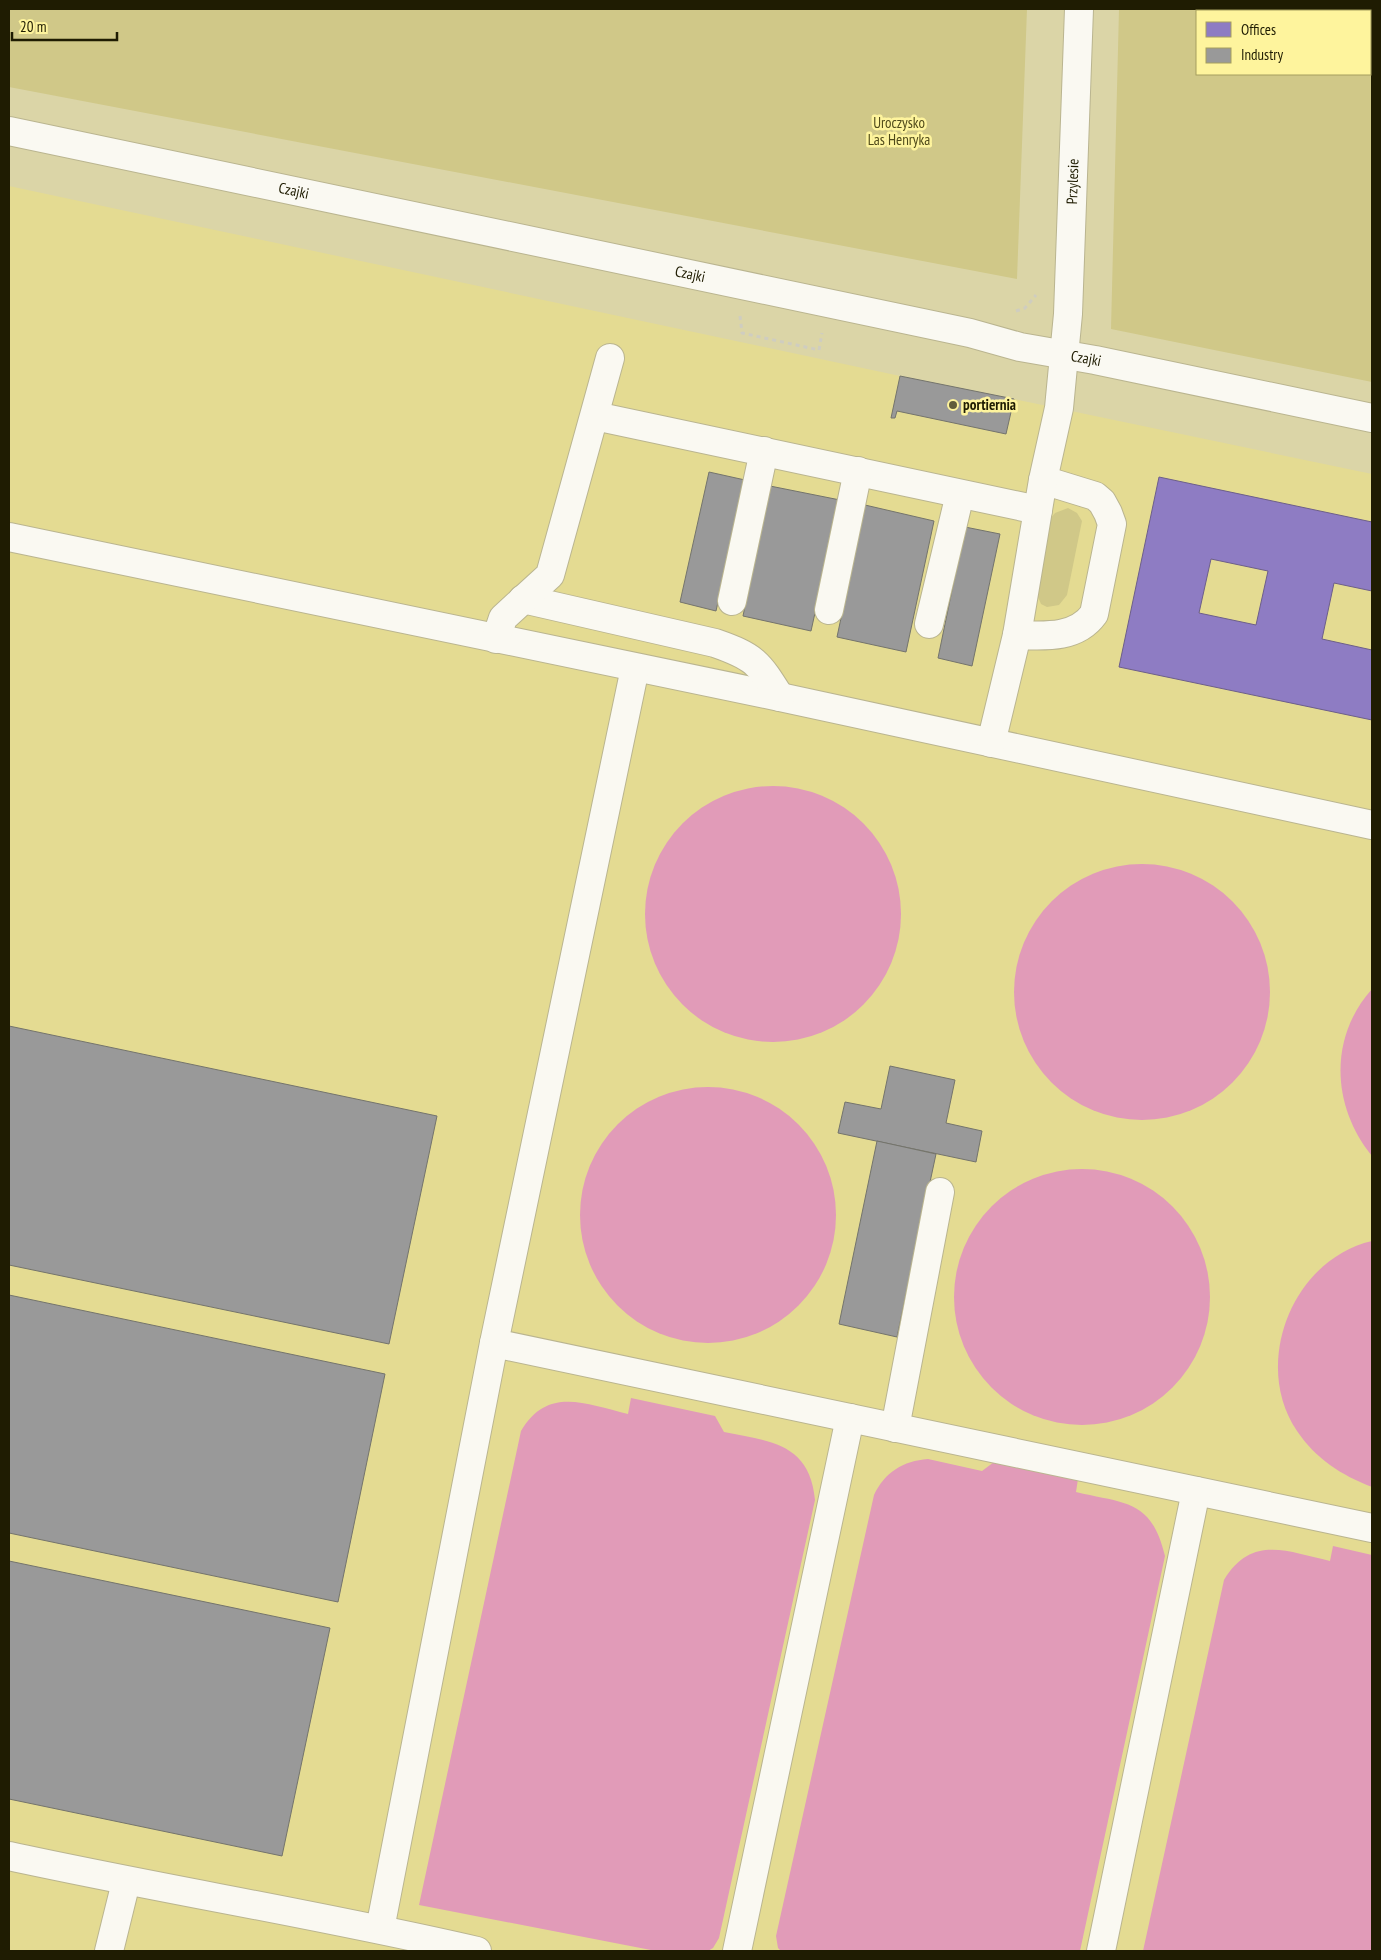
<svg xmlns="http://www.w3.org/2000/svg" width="1381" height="1960" viewBox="0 0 1381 1960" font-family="'PT Sans Narrow',sans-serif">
	<rect width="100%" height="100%" fill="#dbd5a7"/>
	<!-- built -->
	<path fill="#e4db92" d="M9 186 900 376 892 418H895L897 411 1006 434 1014 399 1372 474V1951H9Z"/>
	<!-- green -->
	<g fill="#d0c888" fill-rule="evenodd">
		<path d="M9 9H1027L1017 279 9 87Z"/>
		<path d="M1119 9H1372V382L1111 329ZM1197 11H1370V74H1197Z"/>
		<path d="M1068 508 1077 513 1082 521 1067 595 1059 605 1047 607 1041 604 1037 595 1050 519 1055 513Z"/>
	</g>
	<!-- water -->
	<g fill="#e19bb8">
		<circle cx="773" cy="914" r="128"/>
		<circle cx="1142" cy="992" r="128"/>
		<path d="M1372 989V1156C1332 1107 1328 1038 1372 989Z"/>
		<circle cx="708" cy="1215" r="128"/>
		<circle cx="1082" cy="1297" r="128"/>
		<path d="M1372 1241V1487C1341 1475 1316 1459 1297 1431 1251 1363 1293 1259 1372 1241Z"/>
		<path d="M631 1398 715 1416 724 1432C770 1441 810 1443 815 1500L719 1938 713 1948 708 1951H656L419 1905 521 1431C548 1386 585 1404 628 1414Z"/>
		<path d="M928 1459 982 1471 998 1459 1078 1479 1076 1492C1126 1504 1151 1499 1165 1556L1080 1951H781L778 1948 776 1936 874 1495C885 1472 903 1461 928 1459Z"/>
		<path d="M1333 1546 1372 1555V1951H1143L1224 1580C1252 1534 1288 1552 1330 1561Z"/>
	</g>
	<!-- offices -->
	<path fill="#8e7cc3" stroke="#6d5f89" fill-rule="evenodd" d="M1159 477 1372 522V591L1334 583 1322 639 1372 650V720L1119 667ZM1211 559 1268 571 1256 625 1199 613Z"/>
	<!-- industry -->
	<g fill="#999" stroke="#74746c">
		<path d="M900 376 1014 399 1006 434 897 411 895 418H891Z"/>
		<path d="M709 472 745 480 716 611 680 602Z"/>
		<path d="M770 486 840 500 811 631 743 616Z"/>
		<path d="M865 505 934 521 906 652 837 637Z"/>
		<path d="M965 527 1000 534 972 666 938 658Z"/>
		<path d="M9 1026 437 1116 389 1344 9 1265Z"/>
		<path d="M890 1066 955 1080 946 1123 982 1131 976 1162 838 1133 845 1102 881 1109Z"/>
		<path d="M877 1141 936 1154 897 1337 839 1324Z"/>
		<path d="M9 1295 385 1374 338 1602 9 1533Z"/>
		<path d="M9 1561 330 1628 282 1856 9 1799Z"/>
	</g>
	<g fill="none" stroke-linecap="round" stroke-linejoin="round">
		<!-- minor casing -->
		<g stroke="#bab590" stroke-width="30">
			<g id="minor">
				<path id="s1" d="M9 131 970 333 1020 347 1095 360 1372 418"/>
				<path d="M595 416 1038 510"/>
				<path d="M9 537 780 697 1372 825"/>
				<path d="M523 599 715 643C755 657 758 662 780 697"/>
				<path d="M732 601 764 451"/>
				<path d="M829 610 858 471"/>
				<path d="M929 624 960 494"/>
				<path d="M1017 635C1044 636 1076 639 1094 614L1112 524 1108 513 1102 502 1095 496 1043 480"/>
				<path d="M496 639 503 618 550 575 610 358"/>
				<path id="s2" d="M991 743 1017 635 1043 480 1059 408 1068 314 1079 9"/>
				<path d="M494 1343 1372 1528"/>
				<path d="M895 1428 940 1192"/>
				<path d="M9 1856C165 1890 322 1915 477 1951"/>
				<path d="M380 1929 494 1343 635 668"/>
				<path d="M109 1951 126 1882"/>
				<path d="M737 1951 850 1418"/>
				<path d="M1101 1951 1196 1491"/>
			</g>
		</g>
		<!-- path -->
		<g stroke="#cfcdc0" stroke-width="3" stroke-dasharray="4 4" stroke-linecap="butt">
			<path d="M1016 311 1025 308 1036 295"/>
			<path d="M740 316 742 333 819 350 822 333"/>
		</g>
		<!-- minor -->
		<use href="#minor" stroke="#faf9f2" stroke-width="28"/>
	</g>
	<!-- markers -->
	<circle fill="#615d3c" stroke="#fef49d" stroke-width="2" cx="953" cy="405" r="5"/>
	<g text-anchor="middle" stroke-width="5" stroke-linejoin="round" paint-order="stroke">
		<!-- park labels -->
		<g font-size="15" fill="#504a1a" stroke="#fef49d">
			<text x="899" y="128">Uroczysko<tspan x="899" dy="17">Las Henryka</tspan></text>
		</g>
		<!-- street labels -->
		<g font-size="15" fill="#1f1c02" stroke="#fef49d">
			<text dy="5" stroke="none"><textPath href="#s2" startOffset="569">Przylesie</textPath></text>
			<text dy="5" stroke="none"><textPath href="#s1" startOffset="291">Czajki</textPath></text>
			<text dy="5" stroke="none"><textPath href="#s1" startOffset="696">Czajki</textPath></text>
			<text dy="5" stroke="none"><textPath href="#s1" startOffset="1101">Czajki</textPath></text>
		</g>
		<!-- poi labels -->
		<g font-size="15" font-weight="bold" fill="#1f1c02" stroke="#fef49d" text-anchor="start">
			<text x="963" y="410">portiernia</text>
		</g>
	</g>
	<!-- border -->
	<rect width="1381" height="1960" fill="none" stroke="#1f1c02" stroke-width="20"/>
	<!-- legend -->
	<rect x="1196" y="10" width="175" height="65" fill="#fef49d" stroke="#a59e5f"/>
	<rect x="1206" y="22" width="25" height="15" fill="#8e7cc3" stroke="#a59e5f"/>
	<text x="1241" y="35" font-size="15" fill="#1f1c02">Offices</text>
	<rect x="1206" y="48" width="25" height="15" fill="#999999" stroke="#a59e5f"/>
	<text x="1241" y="60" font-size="15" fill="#1f1c02">Industry</text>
	<!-- scale -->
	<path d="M12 32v8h105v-8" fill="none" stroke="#1f1c02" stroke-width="2.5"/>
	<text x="20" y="32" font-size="15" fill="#1f1c02" stroke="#fef49d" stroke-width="4" paint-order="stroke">20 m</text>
</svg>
